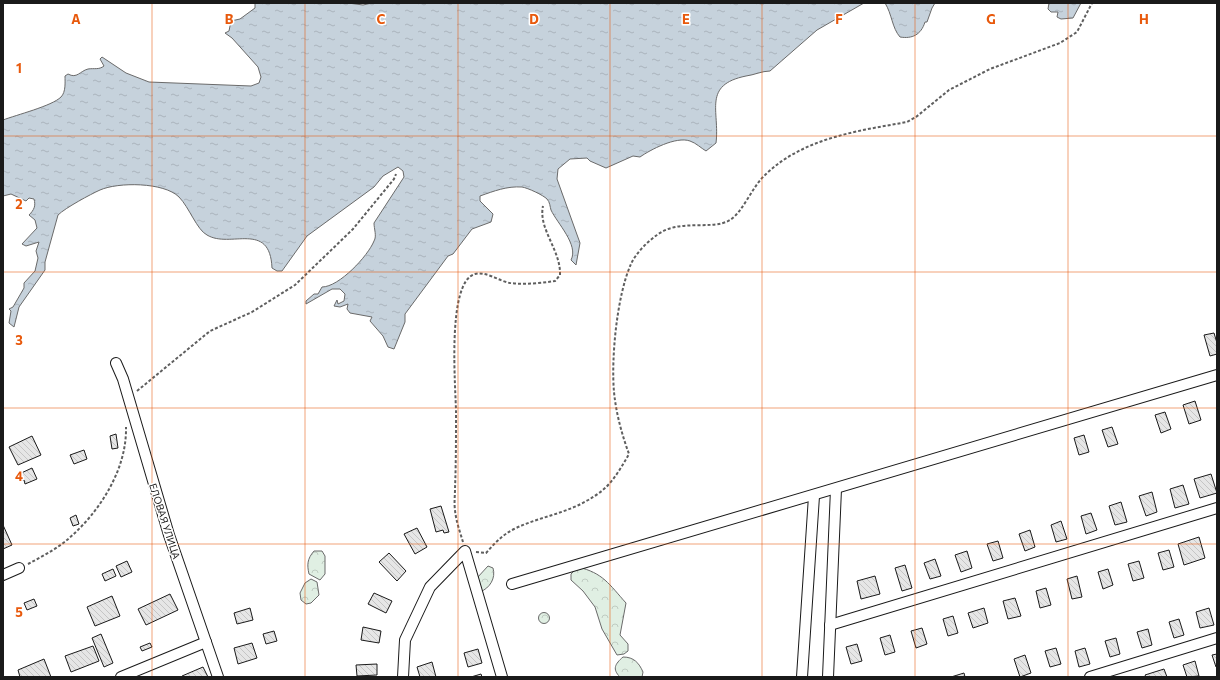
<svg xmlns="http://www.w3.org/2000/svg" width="1220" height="680" viewBox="0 0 1220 680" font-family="Commissioner,sans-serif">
	<defs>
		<pattern id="forest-crowns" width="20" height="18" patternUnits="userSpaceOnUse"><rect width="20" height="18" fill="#e0efe3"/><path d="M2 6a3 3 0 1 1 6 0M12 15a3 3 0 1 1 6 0" fill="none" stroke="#c0ccc2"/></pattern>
		<pattern id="water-ripples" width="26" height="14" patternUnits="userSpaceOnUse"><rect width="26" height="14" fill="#c6d2dc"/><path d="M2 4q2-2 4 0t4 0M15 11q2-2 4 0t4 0" fill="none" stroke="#aab4bc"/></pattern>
		<pattern id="building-back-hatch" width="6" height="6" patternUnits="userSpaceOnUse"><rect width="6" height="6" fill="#e6e6e6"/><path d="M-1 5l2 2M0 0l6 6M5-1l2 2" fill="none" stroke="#c5c5c5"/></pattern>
	</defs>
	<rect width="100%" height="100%" fill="#fff"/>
	<!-- forest -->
	<g fill="url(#forest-crowns)" stroke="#6a6a6a">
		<path d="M314 551H322L325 556V574L320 580 309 574C307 565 307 559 314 551Z"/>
		<path d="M488 566 493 568C496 578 490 588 480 592L477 578Z"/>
		<path d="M578 567C603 573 609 584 626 603L620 635 628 644V651L624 654 617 655 602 629 595 607 583 591 571 580V574Z"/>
		<path d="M311 579 317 582 319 595 311 603 306 604 301 600 300 593 305 583Z"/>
		<circle cx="544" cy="618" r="5.5"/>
		<path d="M623 657C634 657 639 663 643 672L642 677H620C612 669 615 664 623 657Z"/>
	</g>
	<!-- water -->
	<g fill="url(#water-ripples)" stroke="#6a6a6a">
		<path d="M255 3H348L363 5 372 3H864L817 30 770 71C762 71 754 75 746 76 702 85 720 111 716 143L706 151C701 148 696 143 690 141 676 136 650 150 640 157L633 156 606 168 590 161 587 158 570 159 558 169 557 179 580 243 576 265 571 260C579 245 557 223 551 210 550 207 550 202 547 199 543 195 528 188 522 187 507 186 494 191 480 196V201L493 214 491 222 472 229 453 254 448 256 405 314V322L394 349 388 347 383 336 370 321 372 317 350 313 347 309 348 304 340 307 334 306 337 300 338 304 344 301 345 294 340 289H332L306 304V301L314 294H318L322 287C339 287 368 256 374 241 377 236 374 229 374 223L404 177 403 171 398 167 383 176 374 187 307 236 282 271H277L272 268C270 220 230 249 207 235 197 230 189 207 179 197 164 182 118 182 100 190 91 194 65 208 58 215L45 262V270L19 307 14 327 9 323 11 311 9 309 13 307 24 288V283L35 271 38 258 36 251 39 242 26 246 22 244 37 228 35 220 29 215C34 210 36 206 34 199L29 198 26 201 11 194 3 196V120C16 115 52 106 61 97 66 92 65 82 65 76L68 74C77 79 80 71 88 69 94 68 99 70 104 66L100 59 102 57 126 73 149 82 251 86 259 83 261 77 258 67 232 38 225 33 229 31 231 21 240 19 255 8Z"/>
		<path d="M885 3H935L932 8 927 22H925C921 35 912 39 900 37 892 28 892 14 885 3Z"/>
		<path d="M1049 3H1081L1073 18 1061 19 1057 17 1058 12H1051L1048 9Z"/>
	</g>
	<!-- building -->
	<g fill="url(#building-back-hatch)" stroke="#1a1a1a">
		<path d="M1214 333 1217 343V354L1210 356 1204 335Z"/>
		<path d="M1195 401 1201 420 1189 424 1183 405Z"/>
		<path d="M1165 412 1171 429 1161 433 1155 415Z"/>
		<path d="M1112 427 1118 444 1108 447 1102 430Z"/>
		<path d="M116 434 118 448 112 449 110 436Z"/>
		<path d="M1084 435 1089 452 1079 455 1074 438Z"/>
		<path d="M32 436 41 455 18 465 9 447Z"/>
		<path d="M84 450 87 459 74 464 70 455Z"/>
		<path d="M32 468 37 479 25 484 24 480 19 481 17 475Z"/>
		<path d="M1211 474 1217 493 1200 498 1194 479Z"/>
		<path d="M1183 485 1189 504 1175 508 1170 489Z"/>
		<path d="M1152 492 1157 512 1146 516 1139 496Z"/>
		<path d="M1121 502 1127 522 1115 525 1109 506Z"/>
		<path d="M441 506 449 532 444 533 443 530 436 532 430 509Z"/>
		<path d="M1091 513 1097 530 1086 534 1081 516Z"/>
		<path d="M76 515 79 524 73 526 70 518Z"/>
		<path d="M1061 521 1067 539 1056 542 1051 525Z"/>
		<path d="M3 525 12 545 3 549Z"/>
		<path d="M417 528 427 547 415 554 404 534Z"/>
		<path d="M1030 530 1035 547 1025 551 1019 534Z"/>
		<path d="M1199 537 1205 558 1184 565 1178 544Z"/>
		<path d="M998 541 1003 558 993 561 987 544Z"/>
		<path d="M1169 550 1174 567 1163 570 1158 553Z"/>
		<path d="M967 551 972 568 961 572 955 555Z"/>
		<path d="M389 553 406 571 397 581 379 562Z"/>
		<path d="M935 559 941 576 930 579 924 563Z"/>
		<path d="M127 561 132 572 121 577 116 566Z"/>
		<path d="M1139 561 1144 578 1133 581 1128 564Z"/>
		<path d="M905 565 912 588 902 591 895 568Z"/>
		<path d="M113 569 116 576 105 581 102 574Z"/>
		<path d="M1108 569 1113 585 1103 589 1098 572Z"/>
		<path d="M875 576 880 594 861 599 857 581Z"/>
		<path d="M1077 576 1082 597 1072 599 1067 579Z"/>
		<path d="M1046 588 1051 605 1040 608 1036 591Z"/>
		<path d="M374 593 392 601 386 613 368 604Z"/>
		<path d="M170 594 178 610 146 625 138 609Z"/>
		<path d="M112 596 120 616 95 626 87 607Z"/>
		<path d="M1015 598 1021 616 1008 619 1003 601Z"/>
		<path d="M34 599 37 606 27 610 24 603Z"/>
		<path d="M250 608 253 620 237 624 234 613Z"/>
		<path d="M984 608 988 623 973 628 968 613Z"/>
		<path d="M1209 608 1214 625 1200 628 1196 612Z"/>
		<path d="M953 616 958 633 948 636 943 619Z"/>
		<path d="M1179 619 1184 635 1174 638 1169 622Z"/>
		<path d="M363 627 381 631 379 643 361 640Z"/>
		<path d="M922 628 927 644 916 648 911 631Z"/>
		<path d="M1148 629 1152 645 1142 648 1137 632Z"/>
		<path d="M274 631 277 641 266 644 263 634Z"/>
		<path d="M101 634 113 663 104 667 92 638Z"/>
		<path d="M890 635 895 652 885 655 880 638Z"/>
		<path d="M1116 638 1120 654 1110 657 1105 641Z"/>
		<path d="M150 643 152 647 142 651 140 647Z"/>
		<path d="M252 643 257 658 238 664 234 648Z"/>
		<path d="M857 644 862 661 851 664 846 647Z"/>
		<path d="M93 646 99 661 71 672 65 656Z"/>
		<path d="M1056 648 1061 664 1050 667 1045 651Z"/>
		<path d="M1085 648 1090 664 1079 667 1075 651Z"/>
		<path d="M478 649 482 663 468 667 464 653Z"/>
		<path d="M1217 654V667H1216L1212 655Z"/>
		<path d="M1025 655 1031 673 1020 677 1014 659Z"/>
		<path d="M44 659 51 677H20L18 670Z"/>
		<path d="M1195 661 1199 676 1187 677 1183 665Z"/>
		<path d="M432 662 436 677H420L417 667Z"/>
		<path d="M377 664V675L357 676 356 665Z"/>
		<path d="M203 667 208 677H182V676Z"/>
		<path d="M1164 669 1167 677H1146L1145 675Z"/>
		<path d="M964 673 965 677H951Z"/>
		<path d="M481 674 482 677H471Z"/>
	</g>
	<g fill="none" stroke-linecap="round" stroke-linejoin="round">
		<!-- street casing -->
		<g stroke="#1a1a1a" stroke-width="12">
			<g id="street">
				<path d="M116 363 123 379 169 535 218 677"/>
				<path d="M3 575 19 568"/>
				<path d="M512 584 1217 375"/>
				<path d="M830 625 1217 508"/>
				<path d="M121 677 206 642"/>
				<path d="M403 677 405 640 430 587 465 551 502 677"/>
				<path d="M802 677 814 496"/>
				<path d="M828 677 836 489"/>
				<path d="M1090 677 1217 638"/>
			</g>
		</g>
		<!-- path -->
		<g stroke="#5f5f5f" stroke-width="2" stroke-dasharray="3 2" stroke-linecap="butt">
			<path d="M137 391 210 331 252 312 295 285 353 229 394 179 396 174"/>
			<path d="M463 542C460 532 456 521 455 510 454 503 455 496 455 489 456 464 456 438 456 413 456 390 446 282 475 274 486 271 499 281 510 283 525 285 541 283 555 281L560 275C561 250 538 229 543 206"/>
			<path d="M476 552 486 553C494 544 502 535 514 529 543 515 570 514 599 493 612 484 621 468 629 454 622 435 616 413 614 392 611 358 617 295 631 264 636 253 647 242 657 235 679 218 712 231 730 220 743 212 752 187 765 175 803 138 857 131 907 122L916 117 949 90 990 69 1060 43 1077 32 1092 3"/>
			<path d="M28 564C41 557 55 550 67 540 99 513 127 470 126 427"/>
		</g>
		<!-- street -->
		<use href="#street" stroke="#fff" stroke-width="10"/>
	</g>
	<!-- grid -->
	<path fill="none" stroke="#e8590c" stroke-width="1" stroke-opacity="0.55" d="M152 3V677M305 3V677M458 3V677M610 3V677M762 3V677M915 3V677M1068 3V677M3 136H1217M3 272H1217M3 408H1217M3 544H1217"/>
	<g text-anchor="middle" stroke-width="3" stroke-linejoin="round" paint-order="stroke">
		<!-- street labels -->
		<g font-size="10" fill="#1a1a1a" stroke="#fff">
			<text transform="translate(165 521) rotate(72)" y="4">ЕЛОВАЯ УЛИЦА</text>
		</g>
	</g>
	<g font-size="13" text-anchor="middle" font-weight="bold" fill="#e8590c" stroke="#fff" stroke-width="3" stroke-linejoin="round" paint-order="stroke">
		<text x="76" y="24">A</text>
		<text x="229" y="24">B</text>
		<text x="381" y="24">C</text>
		<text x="534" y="24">D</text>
		<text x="686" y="24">E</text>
		<text x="839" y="24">F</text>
		<text x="991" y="24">G</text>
		<text x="1144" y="24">H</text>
		<text x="19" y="73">1</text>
		<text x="19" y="209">2</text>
		<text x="19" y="345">3</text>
		<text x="19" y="481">4</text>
		<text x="19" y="617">5</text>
	</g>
	<!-- border -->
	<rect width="1220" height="680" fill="none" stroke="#1a1a1a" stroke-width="8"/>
</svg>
